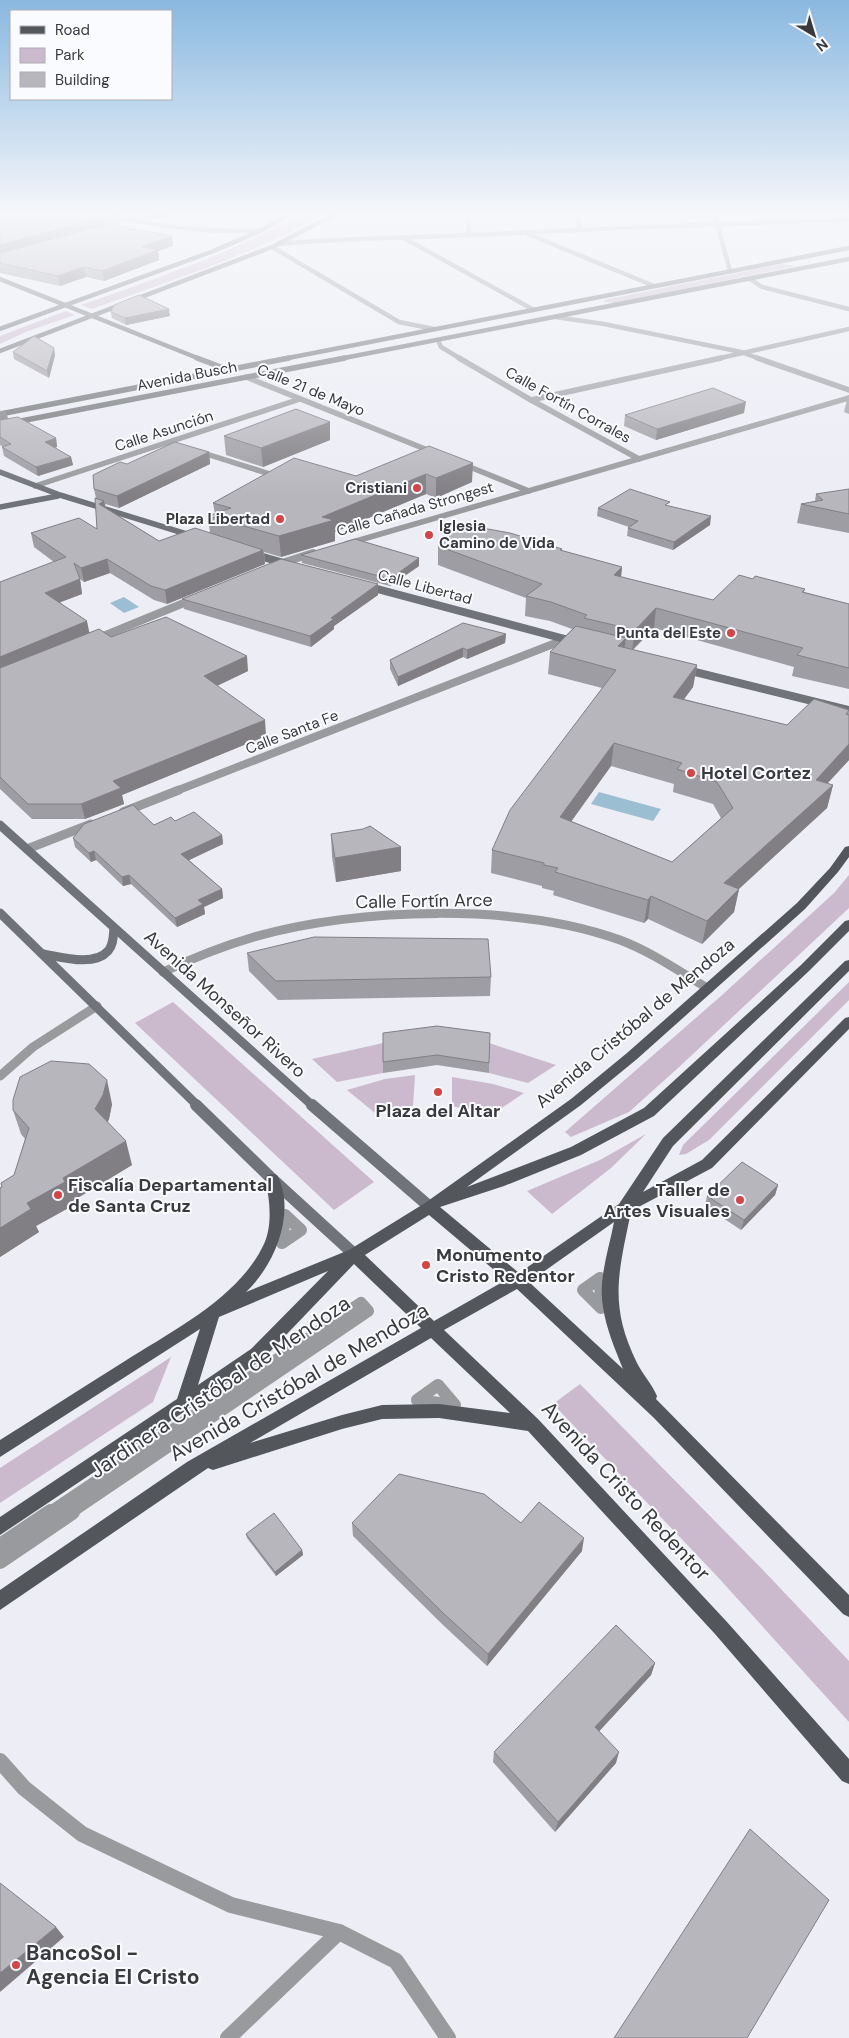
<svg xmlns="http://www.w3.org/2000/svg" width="849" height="2038" viewBox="0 0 849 2038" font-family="'DM Sans',sans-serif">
	<rect width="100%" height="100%" fill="#ecedf5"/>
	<!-- green -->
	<g fill="#cbbace">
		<path d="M306 212H327C254 255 171 280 92 309L81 305C158 278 235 252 306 212Z"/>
		<path d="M781 264 796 266 615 303 604 302V300Z"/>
		<path d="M66 311 75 315 28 331 0 344V336Z"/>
		<path d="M849 875V908L678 1068 629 1112 571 1137 565 1132 721 996 834 893Z"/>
		<path d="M849 982V1000L709 1140 686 1154 679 1155 683 1145Z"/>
		<path d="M173 1002 374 1182 334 1210 135 1023Z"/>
		<path d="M383 1043V1073L337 1082 312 1059Z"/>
		<path d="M489 1043 556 1065 528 1083 489 1073Z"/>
		<path d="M415 1075 413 1106 375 1113 347 1090 385 1079Z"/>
		<path d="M452 1077 493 1084 524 1093 490 1116 452 1106Z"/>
		<path d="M646 1134 611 1168 552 1214 527 1191 600 1160Z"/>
		<path d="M171 1357 153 1402 0 1503V1468Z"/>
		<path d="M580 1384 763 1570 849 1661V1722L715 1574 553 1404Z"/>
	</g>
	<!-- water -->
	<g fill="#9bbed3">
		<path d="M124 597 139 607 124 613 110 603Z"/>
		<path d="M599 792 661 809 653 821 591 804Z"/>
	</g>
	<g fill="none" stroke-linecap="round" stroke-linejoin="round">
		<!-- street-far5 -->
		<g stroke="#989a9d" stroke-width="4.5">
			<path d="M98 212C151 227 205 232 260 231"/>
			<path d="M577 212 580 230"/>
			<path d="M714 212 730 271"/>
			<path d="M528 234 654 286"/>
			<path d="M468 235 469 212"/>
			<path d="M402 237 534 310"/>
			<path d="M278 244C342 238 406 238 471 235 597 229 723 223 849 220"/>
			<path d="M272 247 399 322 434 329"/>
			<path d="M750 279 762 287 849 309"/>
			<path d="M555 317 604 324 741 352 760 359"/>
			<path d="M438 340 441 347 461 359"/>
			<path d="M716 359 849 329"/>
		</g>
		<!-- street-far4 -->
		<g stroke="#989a9d" stroke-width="5.5">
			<path d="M459 358 531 400 639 459"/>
			<path d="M757 358 849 390"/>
			<path d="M246 377 435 453"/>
			<path d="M531 400 721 358"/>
			<path d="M197 451 273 475"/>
			<path d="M460 463 529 491"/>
			<path d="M35 486 300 399"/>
			<path d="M346 544 849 398"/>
		</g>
		<!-- street-far3 -->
		<g stroke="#989a9d" stroke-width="8">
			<path d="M276 565 313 553"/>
			<path d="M96 639 196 598"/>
			<path d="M176 791 566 639"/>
		</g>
		<!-- street-far2 -->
		<g stroke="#989a9d" stroke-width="9">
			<path d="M123 812 179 790"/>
			<path d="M27 849 91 824"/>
			<path d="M163 972C193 958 223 946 254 937 358 907 518 903 620 940 652 952 680 972 709 989"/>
			<path d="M0 1076 33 1047 97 1006"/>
		</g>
		<!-- street-far1 -->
		<g stroke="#989a9d" stroke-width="12">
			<path d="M285 1215 301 1230 282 1243Z"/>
			<path d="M600 1278 601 1308 583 1290Z"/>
			<path d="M438 1385 455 1405 417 1400Z"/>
			<path d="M49 1513 361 1303 368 1311 70 1513"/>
		</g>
		<!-- street -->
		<g stroke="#989a9d" stroke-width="16">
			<path d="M0 1546 51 1512"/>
			<path d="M0 1561 72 1512"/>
			<path d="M0 1761 24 1788 82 1834 231 1905 339 1932 396 1961 448 2038"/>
			<path d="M228 2038 339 1932"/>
		</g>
		<!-- secondary-far4 -->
		<g stroke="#707377" stroke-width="4.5">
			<path d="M0 279 200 359"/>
			<path d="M0 329 211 252 260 231 294 212"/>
			<path d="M0 351 272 247 339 212"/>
			<path d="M283 359 849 248"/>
			<path d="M339 359 849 259"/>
		</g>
		<!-- secondary-far3 -->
		<g stroke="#707377" stroke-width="5.5">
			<path d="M197 358 226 369"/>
			<path d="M0 414 289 358"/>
			<path d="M0 425 345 358"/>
			<path d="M0 472 60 495 193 536"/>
			<path d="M0 507 58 496"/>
		</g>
		<!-- secondary-far2 -->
		<g stroke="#707377" stroke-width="8">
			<path d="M253 554 287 564"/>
			<path d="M366 586 576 642"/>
			<path d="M683 669 849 710"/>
		</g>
		<!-- secondary-far1 -->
		<g stroke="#707377" stroke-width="9">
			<path d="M0 825 313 1106"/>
			<path d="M0 913 198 1106"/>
			<path d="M43 954C61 957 94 967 108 951 114 944 113 936 114 928"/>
		</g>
		<!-- secondary -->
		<g stroke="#707377" stroke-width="12">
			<path d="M196 1105 272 1179 354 1254"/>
			<path d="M312 1105 430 1207"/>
		</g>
		<!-- primary -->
		<path fill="#53575c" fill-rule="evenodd" d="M849 846V857L838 872 805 909 637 1059 581 1105 467 1187 571 1147 644 1108 801 965 845 921 849 920V931L809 971 654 1116 581 1155 504 1186 440 1207 519 1273 619 1204 663 1138 845 961 849 960V971L673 1146 643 1192 702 1160 845 1018 849 1017V1029L712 1168 631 1211C619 1272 608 1304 637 1363 643 1375 652 1384 657 1396L656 1399 849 1595V1617L843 1614 654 1418 517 1289 444 1330 538 1419 727 1622 849 1759V1784L842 1781 715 1634 528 1431 439 1418 382 1419 342 1429 213 1470 208 1468 0 1610V1590L187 1462 421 1328 354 1264 263 1359 0 1535V1517L177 1399 200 1329 0 1457V1440C42 1414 83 1387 125 1361 172 1331 238 1298 263 1246 273 1227 270 1199 265 1179L267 1175 272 1174 277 1175C297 1212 274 1266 246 1292L349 1250 425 1203 571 1099 627 1053 797 903 830 868 845 847ZM429 1215 506 1280 434 1321 365 1255ZM614 1222C609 1249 598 1279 603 1307 606 1328 615 1349 623 1369L529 1282ZM328 1271 251 1349 198 1385 219 1317ZM431 1338 510 1413 439 1404 382 1405 342 1415 250 1443Z"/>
	</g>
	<!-- wall -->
	<g fill="#9e9da3" fill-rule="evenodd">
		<path d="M0 212H183L153 220 119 213 121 222 111 224 172 236 173 246 158 251 159 260 104 281 86 277 60 286 0 273Z"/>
		<path d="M111 312 170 316 126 325 112 318Z"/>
		<path d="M13 352 55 355 49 378 14 359Z"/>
		<path d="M848 395H849V414L844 412Z"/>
		<path d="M0 410 8 419 56 438 57 447 55 448 71 457 73 465 38 476 4 456 2 447H3L0 445Z"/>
		<path d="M744 413 656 440 624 426 625 415Z"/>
		<path d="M224 436 330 440 263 467 226 455Z"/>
		<path d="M429 446 472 482 436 498 426 494 335 532V541L281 557 264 552 265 564 167 604 154 600 110 573 84 582 80 579 82 594 60 602 89 632 248 671 217 686 266 736 122 795 124 804 85 819H32L0 789V582L54 562 34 547 31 533 97 529 96 498 94 489 127 464 209 452 210 464 119 508 105 504 106 508 159 541 210 533 208 516 215 514 213 503 356 476Z"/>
		<path d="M849 489V533L797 523 801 504 815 501 816 494Z"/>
		<path d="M670 506 710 525 673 550 627 536 628 528 629 527 597 516 598 508Z"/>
		<path d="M438 546 562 551 622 567 621 577 713 600 753 579 805 589 804 592 849 604V689L792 676 794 667 654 628 633 650 697 665 693 687 684 699 787 725 849 710V760L827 784 833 785 827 808 739 889 734 912 702 944 648 919 644 923 553 895 554 891 542 888V886L491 873 492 850 602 688 548 674 550 652 572 629 550 621 525 616 526 598 438 565ZM611 766 674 784 673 792 713 804 721 818 672 862 571 821Z"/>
		<path d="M301 555 419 558V566L390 586 302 563Z"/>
		<path d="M378 595 334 626V629L311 647 184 609 182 599Z"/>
		<path d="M506 634 505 643 467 659 463 657 398 686 390 669V660Z"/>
		<path d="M175 821 222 835 223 844 189 860 222 889 223 898 204 907 205 914 177 927 131 884 123 886 96 860 91 862 75 847 73 838 154 825Z"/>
		<path d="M331 834 401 847V871L336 882 332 857Z"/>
		<path d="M247 953 491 977 490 996 278 1000 249 971Z"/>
		<path d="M383 1033 489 1063V1073L437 1065 383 1073Z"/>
		<path d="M112 1104 109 1119 108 1122 132 1165 71 1202 72 1206 36 1226 39 1232 0 1257V1188L14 1175 25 1139 21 1134 13 1110Z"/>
		<path d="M778 1185 775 1195 741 1230 705 1206 707 1196Z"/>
		<path d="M352 1523H521L582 1551 487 1666 442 1624 353 1536Z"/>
		<path d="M246 1534 302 1550 303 1555 276 1576 247 1538Z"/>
		<path d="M655 1663 651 1675 599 1731 616 1763 555 1832 493 1762 494 1752Z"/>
	</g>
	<!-- shaded-wall -->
	<g fill="#817f84">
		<path d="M152 212H183L153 220Z"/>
		<path d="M119 213 121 222 0 255V245Z"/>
		<path d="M172 236 173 246 158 251 159 260 104 281 102 271 142 247Z"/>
		<path d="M84 267 86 277 60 286 58 276Z"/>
		<path d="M169 309 170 316 126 325 125 318Z"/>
		<path d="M54 348 55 355 49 378 47 371Z"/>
		<path d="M746 402 744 413 656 440 657 429Z"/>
		<path d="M6 410 8 419 0 421V412Z"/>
		<path d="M330 422V440L263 467 261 448Z"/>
		<path d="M56 438 57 447 46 450 45 442Z"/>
		<path d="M209 452 210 464 119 508 117 496Z"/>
		<path d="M71 457 73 465 38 476 36 467Z"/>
		<path d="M473 463 472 482 436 498V478Z"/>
		<path d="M426 474V494L335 532V541L281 557 279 536 322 517Z"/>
		<path d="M104 501 107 514 99 504Z"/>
		<path d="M711 516 710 525 673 550 674 542Z"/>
		<path d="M263 550 265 564 167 604 165 590Z"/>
		<path d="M419 558V566L390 586V579Z"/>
		<path d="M107 559 110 573 84 582 81 568Z"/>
		<path d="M622 567 620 586 614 575Z"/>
		<path d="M80 579 82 594 48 607 45 593Z"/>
		<path d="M378 584V595L334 626V629L311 647 310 636 331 618Z"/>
		<path d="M656 608 654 628 632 650 635 630Z"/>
		<path d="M87 621 90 636 0 674V657Z"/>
		<path d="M506 634 505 643 467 659V650Z"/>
		<path d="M626 638 623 659 618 646Z"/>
		<path d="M463 648V657L398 686V677Z"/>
		<path d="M247 656 248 671 206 691 204 676Z"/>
		<path d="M697 665 693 687 670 718 673 697Z"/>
		<path d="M265 720 266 736 122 795 124 804 85 819 81 804 113 781Z"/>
		<path d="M614 743 611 766 558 840 560 817Z"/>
		<path d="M849 744V760L810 802 816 780Z"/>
		<path d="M833 785 827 808 720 906 724 883Z"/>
		<path d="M222 835 223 844 183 863 181 854Z"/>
		<path d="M401 847V871L336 882 335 858Z"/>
		<path d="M94 851 96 860 91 862 89 853Z"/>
		<path d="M129 875 131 884 123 886 122 877Z"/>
		<path d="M222 889 223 898 204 907 205 914 177 927 175 918 198 900Z"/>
		<path d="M739 889 734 912 702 944 707 921Z"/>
		<path d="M651 896 648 919 644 923 648 900Z"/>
		<path d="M107 1080 112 1104 109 1119 101 1133 95 1109Z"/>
		<path d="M126 1141 132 1165 71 1202 72 1206 36 1226 39 1232 0 1257V1228L27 1203 63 1178Z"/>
		<path d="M778 1185 775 1195 741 1230 744 1220Z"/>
		<path d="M584 1538 582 1551 487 1666 488 1654Z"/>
		<path d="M302 1550 303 1555 276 1576 275 1572Z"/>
		<path d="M655 1663 651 1675 593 1738 595 1727Z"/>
		<path d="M619 1752 616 1763 555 1832 558 1822Z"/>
		<path d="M56 1927 64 1937 0 1992V1973Z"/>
	</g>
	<!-- building -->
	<g fill="#b8b6bd" stroke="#817f84" fill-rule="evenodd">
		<path d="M0 212H117L119 213 0 245Z"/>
		<path d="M108 224 172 236 142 247 158 250 102 271 84 267 58 276 0 263V253Z"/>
		<path d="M139 295 169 309 125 318 111 312 114 305Z"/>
		<path d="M34 336 54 348 47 371 13 352Z"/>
		<path d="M713 388 746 402 657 429 625 415Z"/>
		<path d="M296 409 330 422 261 448 224 436Z"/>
		<path d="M18 417 56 438 45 442 71 457 36 467 2 447 11 444 0 437V420Z"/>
		<path d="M175 442 209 452 117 496 94 489 93 475 120 462 127 464Z"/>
		<path d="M429 446 473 463 436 478 426 474 322 517 334 520 279 536 208 516 231 508 213 503 294 458 356 476Z"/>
		<path d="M630 489 670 502 665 505 711 516 674 542 628 528 638 521 598 508Z"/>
		<path d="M849 489V514L801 504 823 500 816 494Z"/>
		<path d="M95 498 104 501 99 504 159 541 195 528 263 550 165 590 151 586 107 559 81 568 74 563 80 579 45 593 87 621 0 657V582L66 557 31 533 79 518 97 529Z"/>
		<path d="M455 523 510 533 562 549 560 550 622 567 614 575 713 600 739 575 753 579 755 576 805 589 802 592 849 604V668L797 655 803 648 656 608 635 630 584 618 587 615 551 602 526 596 542 584 438 546Z"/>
		<path d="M355 539 419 558 390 579 301 555Z"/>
		<path d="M281 559 378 584 331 618 334 619 310 636 182 599Z"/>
		<path d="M166 617 247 656 204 676 265 720 113 781 121 788 81 804H28L0 777V668L99 629 111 637Z"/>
		<path d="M463 623 506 634 467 650 463 648 398 677 390 660Z"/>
		<path d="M576 626 626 638 618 646 697 665 673 697 787 725 814 699 849 710 846 714 849 715V744L816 780 833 785 724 883 739 889 707 921 651 896 648 900 555 872 558 868 544 865V863L492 850 510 810 616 670 550 652ZM614 743 682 763 677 769 717 782 733 808 672 862 560 817Z"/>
		<path d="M133 805 154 825 171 817 175 821 194 812 222 835 181 854 222 889 198 900 203 904 175 918 129 875 122 877 94 851 89 853 73 838 84 824Z"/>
		<path d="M370 826 401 847 335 858 331 834 363 829Z"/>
		<path d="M314 937 488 939 491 977 276 981 247 953Z"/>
		<path d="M437 1026 490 1033 489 1063 437 1055 383 1062V1033Z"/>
		<path d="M51 1061 89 1064 107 1080 103 1095 95 1109 126 1141 63 1178 65 1182 27 1203 31 1209 0 1228V1188L2 1187 1 1183 14 1175 29 1128 13 1110V1100L20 1077Z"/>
		<path d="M742 1162 778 1185 744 1220 707 1196Z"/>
		<path d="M399 1474 484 1494 521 1523 539 1502 584 1538 488 1654 442 1612 352 1523Z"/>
		<path d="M274 1513 302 1550 275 1572 246 1534Z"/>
		<path d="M616 1625 655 1663 595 1727 619 1752 558 1822 494 1752Z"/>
		<path d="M750 1829 829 1900 747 2038H614Z"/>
		<path d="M0 1883 56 1927 0 1973Z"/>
	</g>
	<!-- sky -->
	<linearGradient id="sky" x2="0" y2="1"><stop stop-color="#89b8e0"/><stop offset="0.43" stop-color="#f6f7fa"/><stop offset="1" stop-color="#f6f7fa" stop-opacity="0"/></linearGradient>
	<rect width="849" height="497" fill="url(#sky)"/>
	<!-- markers -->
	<g fill="#d44543" stroke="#fafbfe" stroke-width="2">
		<circle cx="417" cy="488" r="5"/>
		<circle cx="280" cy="519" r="5"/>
		<circle cx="429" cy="535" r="5"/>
		<circle cx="731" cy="633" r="5"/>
		<circle cx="691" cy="773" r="5"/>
		<circle cx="438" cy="1092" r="5"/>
		<circle cx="58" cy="1195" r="5"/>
		<circle cx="740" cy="1200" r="5"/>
		<circle cx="426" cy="1265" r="5"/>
		<circle cx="16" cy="1965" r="5"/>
	</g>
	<g text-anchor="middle" stroke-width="4" stroke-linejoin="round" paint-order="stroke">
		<!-- far-street labels -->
		<g font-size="15" fill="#393a3d" stroke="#fafbfe">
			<text transform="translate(187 376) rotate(-11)" y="5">Avenida Busch</text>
			<text transform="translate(311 390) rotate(22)" y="5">Calle 21 de Mayo</text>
			<text transform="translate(568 405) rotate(29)" y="5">Calle Fortín Corrales</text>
			<text transform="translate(164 431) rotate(-18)" y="5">Calle Asunción</text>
			<text transform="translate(415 509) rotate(-16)" y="5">Calle Cañada Strongest</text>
			<text transform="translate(425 587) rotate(15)" y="5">Calle Libertad</text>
			<text transform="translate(292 732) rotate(-21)" y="5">Calle Santa Fe</text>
		</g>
		<!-- far-poi labels -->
		<g font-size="15" font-weight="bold" fill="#393a3d" stroke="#fafbfe" text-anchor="end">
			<text x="407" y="493">Cristiani</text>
			<text x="270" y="524">Plaza Libertad</text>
			<text x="439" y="531" text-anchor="start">Iglesia<tspan x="439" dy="17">Camino de Vida</tspan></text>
			<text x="721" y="638">Punta del Este</text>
		</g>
		<!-- poi labels -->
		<g font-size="18" font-weight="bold" fill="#393a3d" stroke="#fafbfe" text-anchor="start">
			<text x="701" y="779">Hotel Cortez</text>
			<text x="438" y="1117" text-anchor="middle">Plaza del Altar</text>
			<text x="68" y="1191">Fiscalía Departamental<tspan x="68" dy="21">de Santa Cruz</tspan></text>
			<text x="730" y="1196" text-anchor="end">Taller de<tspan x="730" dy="21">Artes Visuales</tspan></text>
			<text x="436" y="1261">Monumento<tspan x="436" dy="21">Cristo Redentor</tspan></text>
		</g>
		<!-- street labels -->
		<g font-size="18" fill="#393a3d" stroke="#fafbfe">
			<text transform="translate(424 901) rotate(-1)" y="6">Calle Fortín Arce</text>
			<text transform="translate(225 1004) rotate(42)" y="6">Avenida Monseñor Rivero</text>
			<text transform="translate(635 1023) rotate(-40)" y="6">Avenida Cristóbal de Mendoza</text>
		</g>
		<!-- near-street labels -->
		<g font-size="21" fill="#393a3d" stroke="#fafbfe">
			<text transform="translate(299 1382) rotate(-30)" y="7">Avenida Cristóbal de Mendoza</text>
			<text transform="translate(220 1387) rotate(-34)" y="7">Jardinera Cristóbal de Mendoza</text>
			<text transform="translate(626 1491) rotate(47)" y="7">Avenida Cristo Redentor</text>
		</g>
		<!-- near-poi labels -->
		<g font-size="21" font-weight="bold" fill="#393a3d" stroke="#fafbfe" text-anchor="start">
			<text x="26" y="1960">BancoSol -<tspan x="26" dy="24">Agencia El Cristo</tspan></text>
		</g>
	</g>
	<!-- legend -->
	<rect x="10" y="10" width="162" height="90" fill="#fafbfe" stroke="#adaeb1"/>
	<rect x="20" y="26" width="25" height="8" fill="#53575c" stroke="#adaeb1"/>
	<text x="55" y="35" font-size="15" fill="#393a3d">Road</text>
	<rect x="20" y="48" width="25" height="15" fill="#cbbace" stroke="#adaeb1"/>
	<text x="55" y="60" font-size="15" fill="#393a3d">Park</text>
	<rect x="20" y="72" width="25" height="15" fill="#b8b6bd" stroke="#adaeb1"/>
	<text x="55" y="85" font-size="15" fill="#393a3d">Building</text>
	<!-- north arrow -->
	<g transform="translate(814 35) rotate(142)" stroke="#fafbfe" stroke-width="4" paint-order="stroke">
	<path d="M0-4L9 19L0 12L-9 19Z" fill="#393a3d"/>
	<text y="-8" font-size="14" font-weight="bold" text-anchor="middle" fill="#393a3d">N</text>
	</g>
</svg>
